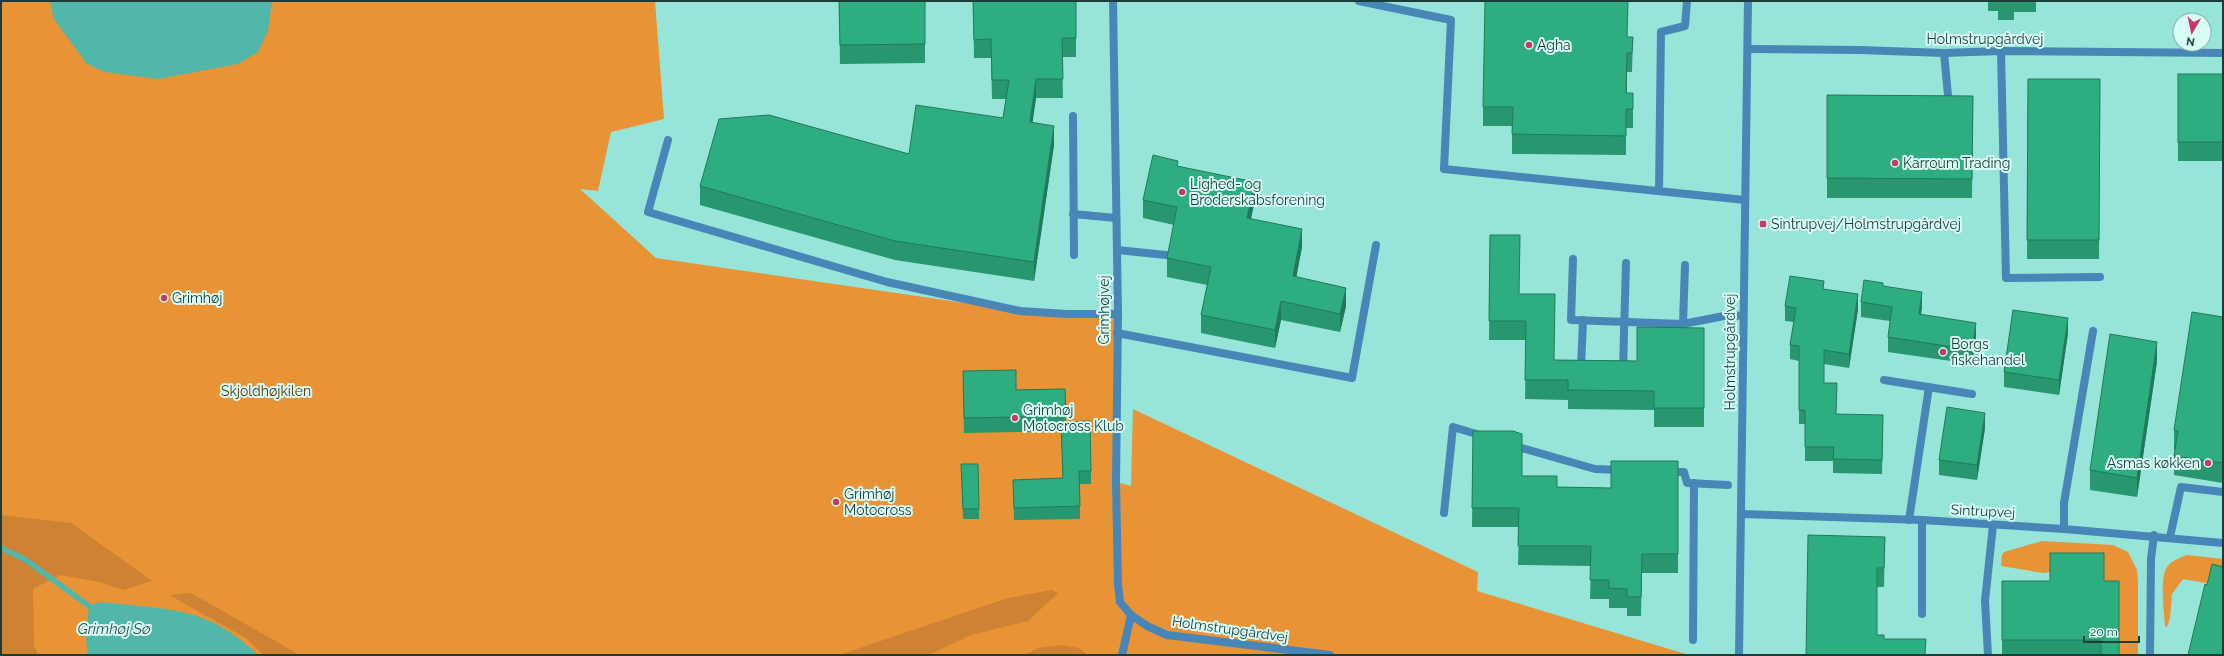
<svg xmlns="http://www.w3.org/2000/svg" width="2224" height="656" viewBox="0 0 2224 656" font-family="Raleway,sans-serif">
	<rect width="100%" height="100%" fill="#97e4d9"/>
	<!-- green -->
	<g fill="#e89335">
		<path d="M1 1H655L664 119 611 132 598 191 580 189 656 258 1020 311 1118 314 1116 482 1131 486 1133 409 1478 572 1477 591 1689 655H1Z"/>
		<path d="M2042 541 2113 545 2128 552 2137 570 2138 581V655H2119V600L2050 572 2043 573 2001 566 2002 555 2004 552Z"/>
		<path d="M2187 555 2223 559V586L2183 579 2172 594 2170 618 2167 627 2165 626C2164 613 2160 580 2166 569 2170 561 2179 558 2187 555Z"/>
	</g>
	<!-- forest -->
	<g fill="#cd8333">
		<path d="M1 515 71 523 152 581 123 590 100 582 60 575 33 589 34 645 38 655H1Z"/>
		<path d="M1052 590 1058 593 1028 621 971 635 929 655H839L1008 598Z"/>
		<path d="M191 593 293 651 298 655H263L246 638 169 595Z"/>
		<path d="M1060 645 1079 648 1087 655H1024L1038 648Z"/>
	</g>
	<!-- water -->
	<g fill="#50b7aa">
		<path d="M50 1H272L268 31 258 52 238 64 158 79 105 72 87 64 54 19Z"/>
		<path d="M101 602C166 610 207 605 258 655H88L86 639 89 606Z"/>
	</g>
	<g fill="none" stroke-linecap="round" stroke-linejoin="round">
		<!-- stream -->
		<path stroke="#50b7aa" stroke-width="5.5" d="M1 548 26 560 89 606"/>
		<!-- service -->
		<g stroke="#4786b7" stroke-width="8">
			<path d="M1359 1 1451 20 1444 169 1745 200"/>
			<path d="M2001 51 2006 278 2100 277"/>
			<path d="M1944 53 1949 106"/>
			<path d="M1073 116 1074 255"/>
			<path d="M668 140 648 212 887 282 1020 311 1067 314H1118"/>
			<path d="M1659 191 1661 32 1685 26 1687 1"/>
			<path d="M1073 214 1116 218"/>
			<path d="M1117 250 1166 255"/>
			<path d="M1573 259 1571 320 1683 324 1729 315 1743 316"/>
			<path d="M1683 324 1685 265"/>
			<path d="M1117 333 1352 378 1376 245"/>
			<path d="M1581 368 1583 320"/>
			<path d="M1623 369 1626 263"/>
			<path d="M1884 380 1972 394"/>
			<path d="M1511 445 1595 469 1620 470"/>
			<path d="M1668 472H1684L1687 483 1728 485"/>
			<path d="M1444 513 1453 427 1483 436"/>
			<path d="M1909 520 1929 387"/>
			<path d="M2064 529V503L2093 331"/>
			<path d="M2170 537 2181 487 2223 492"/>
			<path d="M1922 614V520"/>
			<path d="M1693 640 1694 483"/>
			<path d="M1122 655 1131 615"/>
			<path d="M1988 655 1985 601 1993 525"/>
		</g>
		<!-- minor -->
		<g stroke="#4786b7" stroke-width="8">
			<path d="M1113 1 1118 314 1116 482 1118 585 1120 602 1131 615 1147 626 1167 635 1330 655"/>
			<path d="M1748 49 1860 50 1944 53 2001 51 2223 53"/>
			<path d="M1741 514 1922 520 2064 529 2223 543"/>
			<path d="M2150 655 2151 559 2154 535"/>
		</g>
		<!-- tertiary -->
		<path stroke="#4786b7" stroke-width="8" d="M1739 655 1748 1"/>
	</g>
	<!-- wall -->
	<g fill="#28966e">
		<path d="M839 1 925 44V63L840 64Z"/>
		<path d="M973 1H1076V57H1062L1063 98H1036L1032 122 1054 145 1034 281 895 260 700 205V186L909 154 1003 118 1006 99H992L991 58H974Z"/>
		<path d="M1988 1H2036V12H2014V20H1998V11H1988Z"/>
		<path d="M1628 37H1633L1632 72H1627V93H1633V128H1626V155L1512 154V126H1483V107Z"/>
		<rect x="2178" y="74" width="45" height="87"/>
		<path d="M2028 79H2100L2099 259H2027Z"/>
		<path d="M1827 95 1973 96 1972 198H1827Z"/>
		<path d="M1178 166 1255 200 1251 218 1302 247 1296 277 1346 306 1340 332 1281 320 1275 348 1201 333V315L1207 285 1167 277V258L1174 225 1143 218V200Z"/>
		<path d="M1490 235 1519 294 1554 360 1637 361 1704 328V427H1654V410L1568 409V400L1525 399 1526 340H1489Z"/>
		<path d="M1883 286 1922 306 1921 315 1976 337 1972 364 1888 352V337L1890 321 1861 317V302Z"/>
		<path d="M1824 289 1858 309 1849 368 1824 364V383L1836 414 1883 429 1882 474 1833 473V461H1805V424H1799V361L1790 359V345L1794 322 1785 321V306Z"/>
		<path d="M2223 317V483L2174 475V456L2175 450H2174V430Z"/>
		<path d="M2068 333 2059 395 2004 387V372Z"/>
		<path d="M2157 361 2137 497 2090 490V470Z"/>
		<path d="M963 371 1016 390 1065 389 1066 422 1091 471V484H1080V519L1014 520 1013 480 1063 478 1061 431 964 433Z"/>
		<path d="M1985 428 1977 480 1939 475V460Z"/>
		<path d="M1473 431 1522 476 1557 487 1611 488 1678 461V573H1642L1641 616H1627V608H1609V599H1590L1591 566 1518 565 1519 527H1472Z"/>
		<path d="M961 464 979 509V519H963Z"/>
		<path d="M1885 537 1884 587H1877V635L1884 639 1806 655Z"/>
		<path d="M2002 581H2104L2119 655H2002Z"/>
	</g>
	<!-- shaded-wall -->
	<g fill="#207a5a">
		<path d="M1036 79V98L1030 141V122Z"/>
		<path d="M1054 126V145L1034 281V262Z"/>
		<path d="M1255 182V200L1247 236V218Z"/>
		<path d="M1302 229V247L1293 295V276Z"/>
		<path d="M1346 288V306L1340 332V314Z"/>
		<path d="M1922 292V306L1919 329V314Z"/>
		<path d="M1858 294V309L1849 368V354Z"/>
		<path d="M1281 301V320L1275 348V330Z"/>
		<path d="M2068 318V333L2059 395V380Z"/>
		<path d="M1976 323V337L1972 364V350Z"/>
		<path d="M2157 342V361L2137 497V478Z"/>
		<path d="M1985 413V428L1977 480V465Z"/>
	</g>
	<!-- building -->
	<g fill="#2eae80" stroke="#207a5a">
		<path d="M839 1H925V44L840 45Z"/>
		<path d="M973 1H1076V38H1062L1063 79H1036L1030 122 1054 126 1034 262 895 241 700 186 719 119 769 115 909 154 916 105 1003 118 1009 80H992L991 39 974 40Z"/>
		<path d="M1485 1H1628L1627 37H1633L1632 53H1627L1626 93H1633V109H1626V136L1512 134 1513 107H1483Z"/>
		<rect x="2178" y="74" width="45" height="68"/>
		<path d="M2028 79H2100L2099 240H2027Z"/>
		<path d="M1827 95 1973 96 1972 179 1827 178Z"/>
		<path d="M1153 155 1178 161 1177 166 1255 182 1247 218 1302 229 1293 276 1346 288 1340 314 1281 301 1275 330 1201 315 1211 267 1167 258 1177 207 1143 200Z"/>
		<path d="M1490 235H1520L1519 294H1555L1554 360 1637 361V327L1704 328V408H1654V391L1568 390V380H1525L1526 321H1489Z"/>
		<path d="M1790 276 1824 281 1823 289 1858 294 1849 354 1824 350V383H1837L1836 414 1883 415 1882 460 1833 459 1834 447H1805V410H1799V346L1790 345 1796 308 1785 306Z"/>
		<path d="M1864 280 1883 283V286L1922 292 1919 314 1976 323 1972 350 1888 337 1892 307 1861 302Z"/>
		<path d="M2013 310 2068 318 2059 380 2004 372Z"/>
		<path d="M2192 312 2223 317V463L2174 456 2178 431 2174 430Z"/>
		<path d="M2110 334 2157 342 2137 478 2090 470Z"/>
		<path d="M1016 370V390L1065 389 1066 416 964 418 963 371Z"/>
		<path d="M1947 407 1985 413 1977 465 1939 460Z"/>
		<path d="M1090 421 1091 471H1079L1080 506 1014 508 1013 480 1063 478 1061 422Z"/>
		<path d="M1473 431H1513L1522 434V476H1557V487L1611 488V461H1678V554H1642L1641 597H1627V589L1609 588V580H1590L1591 546H1518L1519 508H1472Z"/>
		<path d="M961 464H978L979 509H963Z"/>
		<path d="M1808 535 1885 537 1884 568H1877V635H1884V639H1926L1925 655H1806Z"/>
		<path d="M2050 553H2104V581H2119V655H2101V640H2002V581H2050Z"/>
		<path d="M2212 564 2223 567V655H2188L2205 584 2207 585Z"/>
	</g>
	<!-- markers -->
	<g fill="#c6396a" stroke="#d8fdf7" stroke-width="1.5">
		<circle cx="1529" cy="45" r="4"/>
		<circle cx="1895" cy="163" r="4"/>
		<circle cx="1182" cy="192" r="4"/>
		<rect x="1759" y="220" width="8" height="8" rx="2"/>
		<circle cx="164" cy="298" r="4"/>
		<circle cx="1943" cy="352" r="4"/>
		<circle cx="1015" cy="418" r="4"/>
		<circle cx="2208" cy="463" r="4"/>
		<circle cx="836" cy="502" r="4"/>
	</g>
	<g text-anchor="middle" stroke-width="4" stroke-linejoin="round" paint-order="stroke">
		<!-- street labels -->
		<g font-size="14" fill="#1c3c38" stroke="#d8fdf7">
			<text x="1985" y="44">Holmstrupgårdvej</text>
			<text transform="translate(1104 310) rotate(-90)" y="5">Grimhøjvej</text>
			<text transform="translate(1730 352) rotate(-90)" y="5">Holmstrupgårdvej</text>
			<text transform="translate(1983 511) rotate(3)" y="5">Sintrupvej</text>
			<text transform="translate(1230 629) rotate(8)" y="5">Holmstrupgårdvej</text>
		</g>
		<!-- poi labels -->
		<g font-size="14" fill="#1c3c38" stroke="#d8fdf7" text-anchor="start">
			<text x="1537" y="50">Agha</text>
			<text x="1903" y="168">Karroum Trading</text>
			<text x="1190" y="189">Lighed- og<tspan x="1190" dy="16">Broderskabsforening</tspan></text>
			<text x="1771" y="229">Sintrupvej/Holmstrupgårdvej</text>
			<text x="172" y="303">Grimhøj</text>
			<text x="1951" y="349">Borgs<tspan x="1951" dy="16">fiskehandel</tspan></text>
			<text x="1023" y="415">Grimhøj<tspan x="1023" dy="16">Motocross Klub</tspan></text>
			<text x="2200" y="468" text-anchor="end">Asmas køkken</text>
			<text x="844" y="499">Grimhøj<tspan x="844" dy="16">Motocross</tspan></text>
		</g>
		<!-- park labels -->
		<g font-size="14" fill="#5a3408" stroke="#d8fdf7">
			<text x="266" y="396">Skjoldhøjkilen</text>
		</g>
		<!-- water labels -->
		<g font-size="15" font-style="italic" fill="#2f4e4a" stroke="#d8fdf7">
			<text x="114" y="634">Grimhøj Sø</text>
		</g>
	</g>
	<!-- border -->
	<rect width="2224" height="656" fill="none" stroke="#1c3c38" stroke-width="4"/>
	<!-- north arrow -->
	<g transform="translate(2192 32) rotate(189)"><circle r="19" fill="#d8fdf7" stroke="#8db0ab"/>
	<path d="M0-3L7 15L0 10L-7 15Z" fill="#c6396a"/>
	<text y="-6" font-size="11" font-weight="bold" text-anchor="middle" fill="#1c3c38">N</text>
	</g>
	<!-- scale -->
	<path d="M2084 636v6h55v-6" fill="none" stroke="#1c3c38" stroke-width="2"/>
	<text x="2090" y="636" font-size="12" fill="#1c3c38" stroke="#d8fdf7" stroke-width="3" paint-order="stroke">20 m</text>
</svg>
